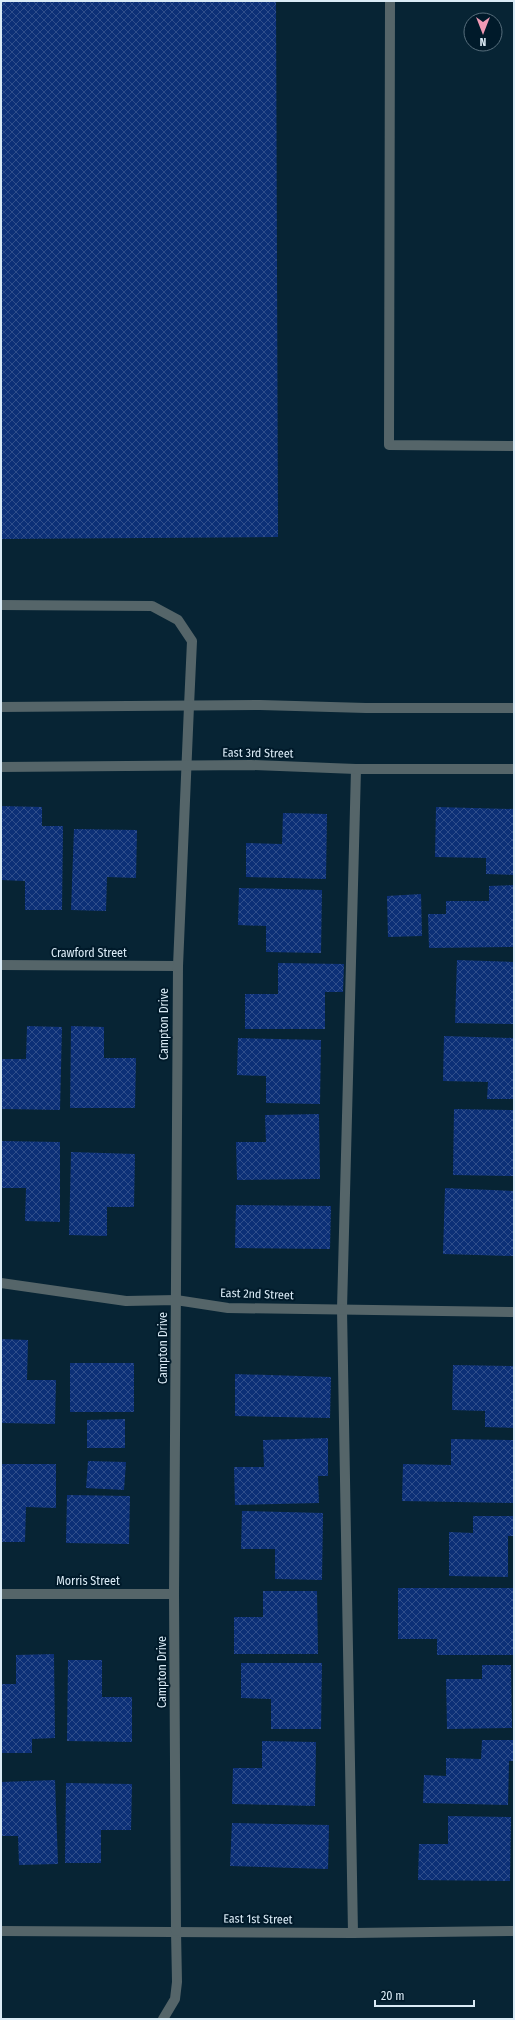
<svg xmlns="http://www.w3.org/2000/svg" width="515" height="2020" viewBox="0 0 515 2020" font-family="'Fira Sans Condensed',sans-serif">
	<defs>
		<pattern id="building-cross-hatch" width="8" height="8" patternUnits="userSpaceOnUse"><rect width="8" height="8" fill="#0c3077"/><path d="M0 0l8 8M0 8l8-8" fill="none" stroke="#2f4e8b"/></pattern>
	</defs>
	<rect width="100%" height="100%" fill="#072434"/>
	<!-- building -->
	<g fill="url(#building-cross-hatch)">
		<path d="M1 1H276L278 537 1 539Z"/>
		<path d="M1 806 42 807V826H63L62 910H25V881L1 880Z"/>
		<path d="M436 807 514 809V875L486 874V858L435 857Z"/>
		<path d="M283 813 327 814 326 879 246 877V843L282 844Z"/>
		<path d="M74 829 137 830 136 878 107 877 106 911 71 910Z"/>
		<path d="M514 885V947L429 948 428 914H446V901H489V886Z"/>
		<path d="M239 888 322 890 321 953 266 952V926L238 925Z"/>
		<path d="M421 894 422 936 388 937 387 896Z"/>
		<path d="M457 960 514 962V1024L455 1023Z"/>
		<path d="M278 963 344 964 343 992H325V1029H245V994H278Z"/>
		<path d="M27 1026 62 1027 60 1110 1 1109V1059H26Z"/>
		<path d="M71 1026 104 1027V1058H136L135 1108H70Z"/>
		<path d="M444 1036 514 1038V1099H487L488 1082 443 1081Z"/>
		<path d="M238 1038 321 1040 320 1104 266 1103V1076L237 1075Z"/>
		<path d="M454 1109 514 1110V1176L453 1175Z"/>
		<path d="M319 1114 320 1179 237 1180 236 1142H266L265 1115Z"/>
		<path d="M1 1141 60 1142V1222L25 1221 26 1188H1Z"/>
		<path d="M71 1152 135 1154 134 1207H107V1236L69 1235Z"/>
		<path d="M445 1188 514 1191V1256L443 1254Z"/>
		<path d="M236 1205 331 1206 330 1249 235 1248Z"/>
		<path d="M1 1339 28 1340 27 1380H56L55 1424 1 1423Z"/>
		<rect x="70" y="1363" width="64" height="49"/>
		<path d="M453 1365 514 1366V1428L485 1427V1411L452 1410Z"/>
		<path d="M235 1374 331 1377 330 1418 235 1416Z"/>
		<path d="M125 1419V1448H87V1420Z"/>
		<path d="M328 1438V1476H318L319 1503 235 1505 234 1467H264L263 1440Z"/>
		<path d="M451 1439 514 1440V1503L402 1501 403 1464 451 1465Z"/>
		<path d="M88 1461 126 1462 124 1490 86 1488Z"/>
		<path d="M1 1464H56V1508L26 1507 25 1542H1Z"/>
		<path d="M67 1495 130 1496 129 1544 66 1543Z"/>
		<path d="M242 1511 323 1513 322 1580 275 1579V1549H241Z"/>
		<path d="M473 1516H514V1536H508V1577L449 1576V1532L473 1533Z"/>
		<path d="M398 1588H514V1655H437V1639H398Z"/>
		<path d="M263 1591H317L318 1654H234V1617H263Z"/>
		<path d="M54 1654 55 1738 32 1739V1753H1V1684H16V1655Z"/>
		<path d="M68 1660H102V1697H132V1742L67 1741Z"/>
		<path d="M241 1663H322L321 1729H271V1699L241 1698Z"/>
		<path d="M482 1665H511L512 1728 447 1729 446 1679H482Z"/>
		<path d="M482 1740H514V1761H509L508 1805 423 1803 424 1775 446 1776V1758L481 1759Z"/>
		<path d="M262 1741 316 1742 315 1806 232 1804 233 1768H262Z"/>
		<path d="M55 1780 58 1864 19 1865 18 1836H1V1782Z"/>
		<path d="M66 1783 132 1784 131 1830H101V1863H65Z"/>
		<path d="M448 1816 511 1817 510 1881 418 1880 419 1844H448Z"/>
		<path d="M232 1823 329 1825 328 1869 230 1866Z"/>
	</g>
	<g fill="none" stroke-linecap="round" stroke-linejoin="round">
		<!-- service -->
		<g stroke="#556569" stroke-width="10">
			<path d="M390 1 389 445 514 446"/>
			<path d="M1 605 152 606 178 620 192 641 189 706"/>
			<path d="M353 1933 342 1309 356 769"/>
			<path d="M163 2019 175 1999 177 1982 176 1931"/>
		</g>
		<!-- minor -->
		<g stroke="#556569" stroke-width="10">
			<path d="M1 965 178 966"/>
			<path d="M1 1283 126 1301 176 1300 228 1308 514 1312"/>
			<path d="M1 1594H174"/>
			<path d="M1 1931 353 1933 514 1931"/>
			<path d="M176 1931 174 1594 178 966 189 706"/>
		</g>
		<!-- tertiary -->
		<g stroke="#556569" stroke-width="10">
			<path d="M1 707 260 705 366 708H514"/>
			<path d="M1 767 251 765 356 769H514"/>
		</g>
	</g>
	<g text-anchor="middle" stroke-width="4" stroke-linejoin="round" paint-order="stroke">
		<!-- street labels -->
		<g font-size="12" fill="#daebf6" stroke="#001a2a">
			<text transform="translate(258 753) rotate(1)" y="4">East 3rd Street</text>
			<text x="89" y="957">Crawford Street</text>
			<text transform="translate(164 1024) rotate(-90)" y="4">Campton Drive</text>
			<text transform="translate(257 1294) rotate(2)" y="4">East 2nd Street</text>
			<text transform="translate(163 1348) rotate(-90)" y="4">Campton Drive</text>
			<text x="88" y="1585">Morris Street</text>
			<text transform="translate(162 1672) rotate(-90)" y="4">Campton Drive</text>
			<text transform="translate(258 1919) rotate(1)" y="4">East 1st Street</text>
		</g>
	</g>
	<!-- border -->
	<rect width="515" height="2020" fill="none" stroke="#daebf6" stroke-width="4"/>
	<!-- north arrow -->
	<g transform="translate(483 32) rotate(180)"><circle r="19" fill="#001a2a" stroke="#576e7c"/>
	<path d="M0-3L7 15L0 10L-7 15Z" fill="#f09ab5"/>
	<text y="-6" font-size="11" font-weight="bold" text-anchor="middle" fill="#daebf6">N</text>
	</g>
	<!-- scale -->
	<path d="M375 2000v6h99v-6" fill="none" stroke="#daebf6" stroke-width="2"/>
	<text x="381" y="2000" font-size="12" fill="#daebf6" stroke="#001a2a" stroke-width="3" paint-order="stroke">20 m</text>
</svg>
